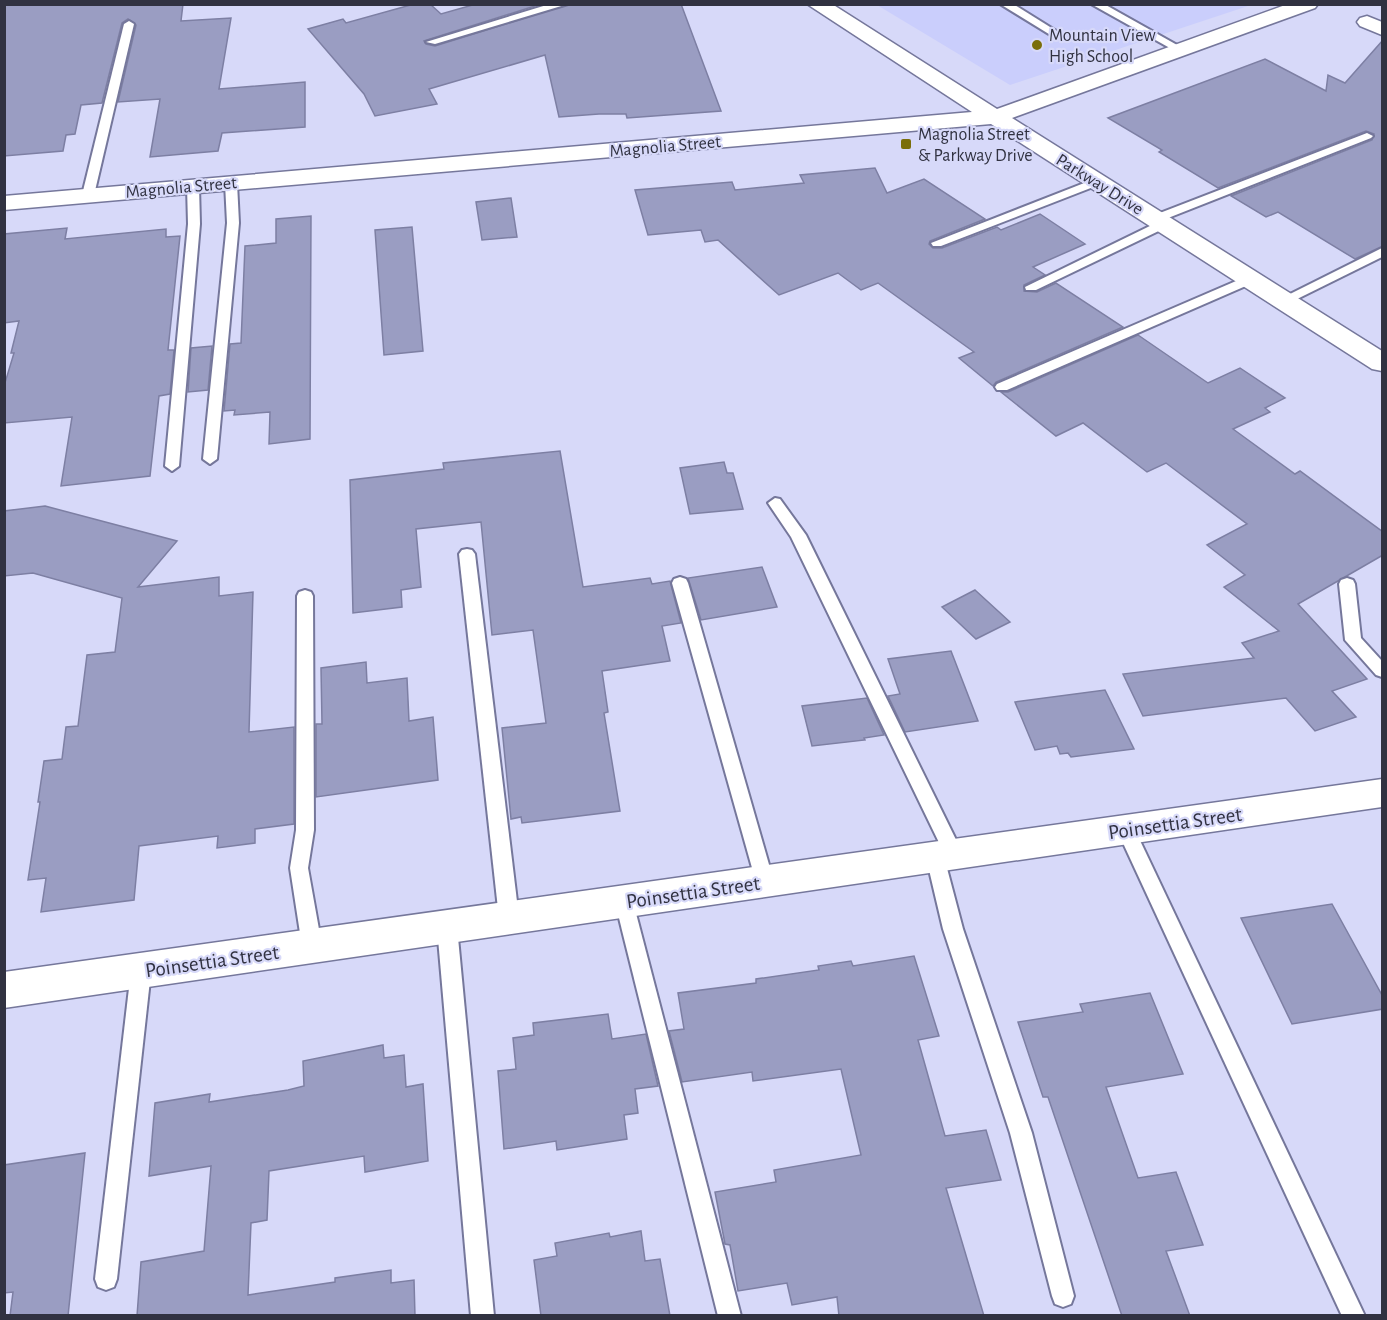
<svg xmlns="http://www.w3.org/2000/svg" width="1387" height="1320" viewBox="0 0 1387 1320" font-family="'Alegreya Sans',sans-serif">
	<rect width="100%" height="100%" fill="#d7d9f9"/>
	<!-- built -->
	<path fill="#cacefc" d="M877 5H1251L1010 85Z"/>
	<!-- building -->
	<g fill="#9a9dc2" stroke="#7d7fa3" stroke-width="1.5">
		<path d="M4 4H183L181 21 231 18 219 89 305 82V127L222 133 218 151 150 157 160 99 118 102 136 25 128 19 122 23 102 103 81 105 75 134 66 135 63 151 4 156Z"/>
		<path d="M414 4H430L441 14 476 4H541L424 41 426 44 435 46 570 4H681L721 111 627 118 626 114H599L559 117 545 55 429 89 437 104 375 116 364 94 308 29 343 19 346 23Z"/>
		<path d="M1383 40V246L1355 259 1278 212 1266 217 1231 196 1372 140 1374 134 1366 131 1218 188 1159 152 1162 150 1108 118 1265 59 1326 91 1328 75 1345 83Z"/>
		<path d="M875 168 887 193 924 179 985 219 930 241 929 244 933 248H942L997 227 1001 230 1040 214 1085 244 1033 267 1045 275 1024 285V291L1037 292 1056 283 1123 327 996 382 993 386 959 358 974 352 878 283 861 290 838 273 779 295 718 240 705 242 701 230 648 235 635 190 732 182 735 190 804 183 800 175Z"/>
		<path d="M511 198 517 237 482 240 476 202Z"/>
		<path d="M311 216 310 439 269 444 270 412 234 415 235 410 224 411 230 344 241 343 245 246 276 243V219Z"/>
		<path d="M412 227 423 351 384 355 375 230Z"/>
		<path d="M67 228 65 239 166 229V237L180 236 168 350H174L170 394 159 396 150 476 61 486 72 417 4 423V386L14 353H11L19 321 4 323V234Z"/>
		<path d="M1138 335 1208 383 1240 368 1285 398 1265 408 1270 412 1233 429 1295 474 1300 471 1383 532V555L1298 604 1367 679 1332 691 1356 717 1315 731 1286 698 1143 716 1123 674 1254 658 1242 643 1279 631 1224 587 1245 575 1207 545 1247 524 1166 463 1147 472 1083 423 1056 436 1001 392H1008Z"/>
		<path d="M212 346 208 390 188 392 191 348Z"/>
		<path d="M560 451 583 587 650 578 652 584 670 581 681 623 662 626 670 661 602 671 608 712 604 713 620 811 522 823 521 817 511 819 502 728 546 723 533 630 492 635 481 522 416 529 421 587 401 590 402 607 353 613 350 480 444 469 443 463Z"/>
		<path d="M724 462 727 473H733L743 509 690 514 680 468Z"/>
		<path d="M45 506 177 541 138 587 219 577V596L253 592 249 732 294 727V824L255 829V843L217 848 218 836 139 846 134 900 41 912 46 878 28 880 40 802H38L44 761 62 759 66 727 78 726 87 655 115 652 122 598 33 573 4 576V511Z"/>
		<path d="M762 567 777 607 701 620 688 578Z"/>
		<path d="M975 590 1010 622 976 639 942 607Z"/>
		<path d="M951 651 978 721 905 732 888 696 900 694 888 659Z"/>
		<path d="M366 662 367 683 407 678 409 721 433 717 438 780 316 797V724H322L321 668Z"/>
		<path d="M1105 690 1134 749 1071 757 1068 753 1060 754 1057 746 1035 750 1015 702Z"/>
		<path d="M867 698 884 735 864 738 865 740 812 746 802 706Z"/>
		<path d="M1332 904 1383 997V1009L1292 1024 1241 918Z"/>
		<path d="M914 956 939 1036 918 1040 945 1136 986 1130 1001 1180 946 1188 984 1316H839L837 1297 792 1305 787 1283 738 1291 730 1245 725 1244 715 1192 776 1182 774 1170 861 1155 841 1069 753 1081 752 1072 682 1082 669 1031 684 1029 678 993 756 983V979L819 970 818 966 851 961 853 966Z"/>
		<path d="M1150 993 1183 1074 1106 1087 1138 1178 1176 1172 1203 1245 1166 1251 1190 1316H1122L1048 1097H1043L1018 1022 1083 1012 1080 1004Z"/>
		<path d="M608 1014 612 1039 646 1034 658 1086 635 1089 638 1113 624 1115 627 1139 557 1150 556 1141 504 1149 498 1071 516 1069 513 1038 534 1035 533 1023Z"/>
		<path d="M383 1045 384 1058 404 1055 406 1087 423 1084 428 1161 365 1172 364 1156 269 1171 267 1220 251 1223 248 1295 335 1282V1278L391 1270V1283L414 1280 415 1316H137L141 1262 204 1251 211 1166 149 1176 155 1103 210 1094 209 1102 288 1090 304 1086 303 1061Z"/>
		<path d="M85 1153 68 1316H10L13 1292 4 1293V1165Z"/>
		<path d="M641 1231 645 1261 660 1259 670 1316H541L534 1260 557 1256 555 1243 609 1233 610 1237Z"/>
	</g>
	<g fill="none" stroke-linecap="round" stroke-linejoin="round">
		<!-- lane casing -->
		<g stroke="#75779b" stroke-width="4">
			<g id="lane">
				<path d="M550 4H568L435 44 426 42Z"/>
				<path d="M1000 4H1013L1066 37 1057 39Z"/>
				<path d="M1091 4H1104L1186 50 1177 52Z"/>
				<path d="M129 21 134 24 94 195 88 199 82 195 124 24Z"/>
				<path d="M1367 133 1373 136 1371 138 1163 220 1169 224 1167 227 1036 290H1026L1025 287 1156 223 1152 222V216Z"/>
				<path d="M1097 178 1103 182 1101 184 941 246H933L931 243Z"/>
				<path d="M231 179 237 183 239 223 217 459 210 464 203 459 227 223 225 183Z"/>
				<path d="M193 182 199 186 200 224 179 466 172 471 165 466 188 224 187 186Z"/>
				<path d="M1382 248V257L1289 303 1284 304 1278 300Z"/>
				<path d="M1250 275 1256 279 1255 282 1007 390H997L995 387 997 384Z"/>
				<path d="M775 498 780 499 806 535 963 854 961 859 954 862 947 859 791 537 768 503Z"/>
				<path d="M467 549 472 550 475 554 519 918 516 924 509 926 502 924 499 918 459 554 462 550Z"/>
				<path d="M680 577 686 579 688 583 774 882 772 888 765 890 758 888 756 882 672 583 674 579Z"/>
				<path d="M1347 578 1353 580 1355 584 1361 638 1382 661V677L1376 675 1345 640 1339 584 1341 580Z"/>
				<path d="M305 590 311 592 313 596 314 830 308 868 322 946 319 952 312 954 305 952 302 946 290 868 296 830 297 596 299 592Z"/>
				<path d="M1126 823 1132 825 1135 830 1365 1316H1342L1117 830 1120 825Z"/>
				<path d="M935 849 942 852 944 857 963 929 1032 1133 1074 1296 1071 1304 1063 1307 1055 1304 1052 1296 1010 1133 943 929 926 857 928 852Z"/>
				<path d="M624 894 631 896 633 902 741 1316H718L615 902 617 896Z"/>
				<path d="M447 919 454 921 457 927 494 1316H471L437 927 440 921Z"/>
				<path d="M141 962 148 965 151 971 117 1279 114 1287 106 1290 98 1287 95 1279 131 971 134 965Z"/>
			</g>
		</g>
		<!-- street casing -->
		<g stroke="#75779b" stroke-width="3">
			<g id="street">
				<path d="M1367 16 1382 22V35L1360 26 1357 22 1360 18Z"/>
				<path d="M1382 779V807L4 1008V972Z"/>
			</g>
		</g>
		<!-- secondary casing -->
		<g stroke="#75779b" stroke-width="3">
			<path id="secondary" d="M807 4H832L997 109 1288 4H1318L1315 8 1012 118 1382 351V371L1372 369 991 124 4 210V196L972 112Z"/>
		</g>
		<!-- lane -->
		<use href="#lane" fill="#fff" fill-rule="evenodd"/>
		<!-- street -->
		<use href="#street" fill="#fff" fill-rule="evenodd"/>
		<!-- secondary -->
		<use href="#secondary" fill="#fff" fill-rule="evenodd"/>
	</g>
	<!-- markers -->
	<g fill="#7a6e0a" stroke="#d7d9f9" stroke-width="2">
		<circle cx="1037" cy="45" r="6"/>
		<rect x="900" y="138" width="12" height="12" rx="3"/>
	</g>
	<g text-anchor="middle" stroke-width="4.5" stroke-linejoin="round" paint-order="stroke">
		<!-- far-poi labels -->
		<g font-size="18" fill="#313241" stroke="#d7d9f9" text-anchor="start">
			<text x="1049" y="41">Mountain View<tspan x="1049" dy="21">High School</tspan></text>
			<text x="918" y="140">Magnolia Street<tspan x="918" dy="21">&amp; Parkway Drive</tspan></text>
		</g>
		<!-- far-street labels -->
		<g font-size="18" fill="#313241" stroke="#d7d9f9">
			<text transform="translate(665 146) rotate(-5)" y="6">Magnolia Street</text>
			<text transform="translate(1100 184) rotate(32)" y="6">Parkway Drive</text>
			<text transform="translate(181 187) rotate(-5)" y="6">Magnolia Street</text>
		</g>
		<!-- street labels -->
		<g font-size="21" fill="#313241" stroke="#d7d9f9">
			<text transform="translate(1175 823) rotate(-8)" y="7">Poinsettia Street</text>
			<text transform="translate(693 892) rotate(-8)" y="7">Poinsettia Street</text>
			<text transform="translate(212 961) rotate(-8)" y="7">Poinsettia Street</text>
		</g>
	</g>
	<!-- border -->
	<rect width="1387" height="1320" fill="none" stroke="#313241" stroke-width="12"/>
</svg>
